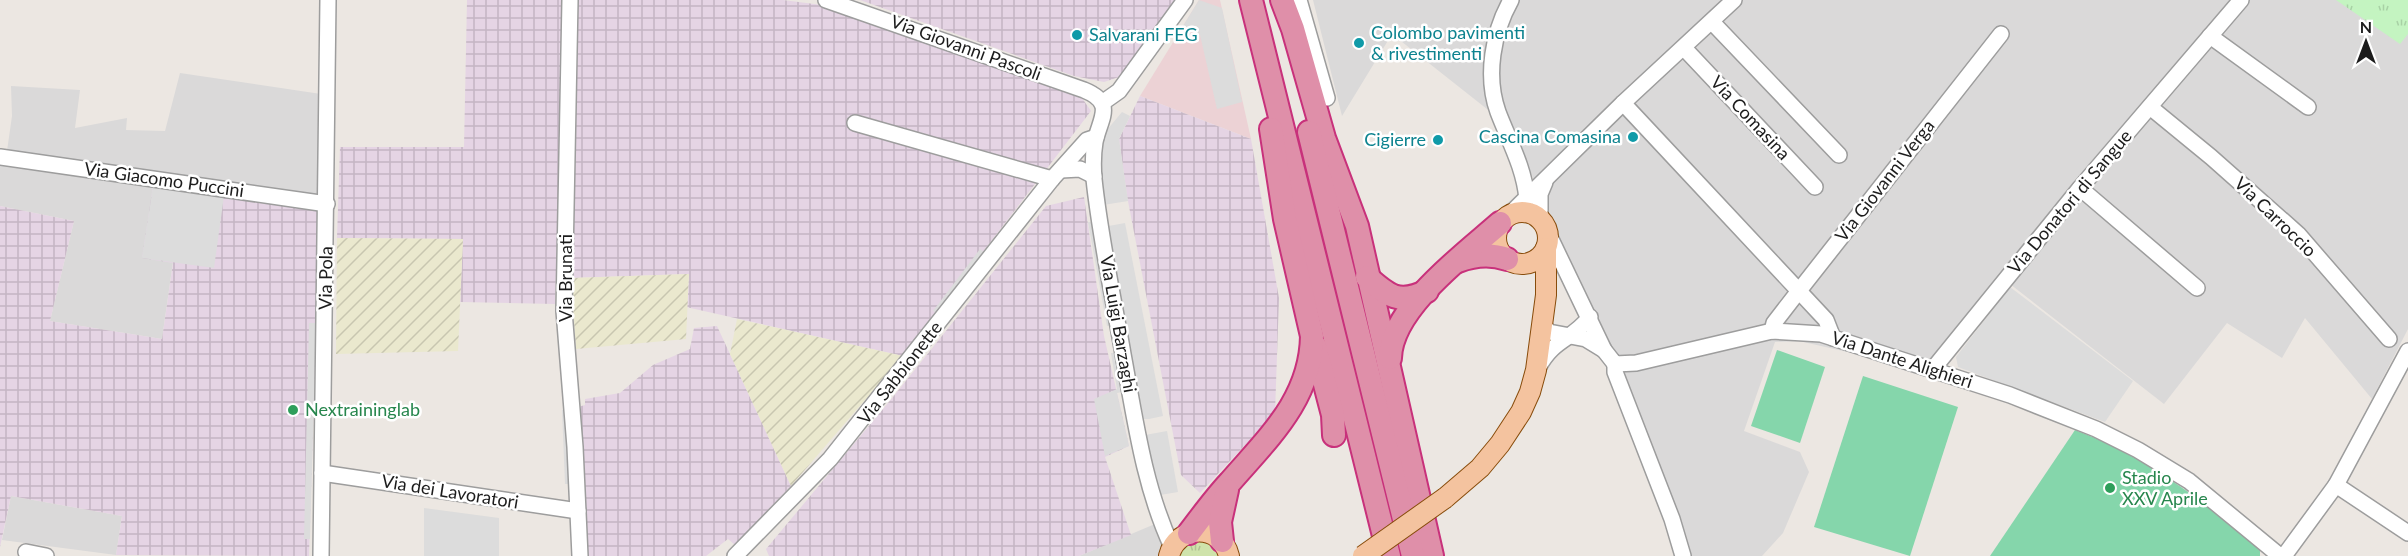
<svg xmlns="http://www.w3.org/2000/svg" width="2408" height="556" viewBox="0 0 2408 556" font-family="Lato,sans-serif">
	<defs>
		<pattern id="industrial-grid" width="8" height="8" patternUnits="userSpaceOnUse" patternTransform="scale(1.5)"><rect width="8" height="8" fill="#e5d4e4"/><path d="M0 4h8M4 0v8" fill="none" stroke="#c4b5c3"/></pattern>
		<pattern id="farmland-furrows" width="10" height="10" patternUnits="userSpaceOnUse" patternTransform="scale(1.5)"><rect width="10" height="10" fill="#eae8ce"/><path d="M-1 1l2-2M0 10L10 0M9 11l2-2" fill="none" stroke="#c8c6b0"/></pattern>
		<pattern id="grass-tufts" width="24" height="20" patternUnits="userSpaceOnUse" patternTransform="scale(1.5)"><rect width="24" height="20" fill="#cfe3ab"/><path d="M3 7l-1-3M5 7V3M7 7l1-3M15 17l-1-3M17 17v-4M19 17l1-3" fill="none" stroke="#b1c293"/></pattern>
		<pattern id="park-tufts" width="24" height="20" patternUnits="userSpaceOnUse" patternTransform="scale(1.5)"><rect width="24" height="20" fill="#c4f4c1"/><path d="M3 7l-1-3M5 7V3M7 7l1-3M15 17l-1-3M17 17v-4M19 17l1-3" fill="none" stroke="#a8d1a5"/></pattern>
	</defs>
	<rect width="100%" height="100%" fill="#ece7e2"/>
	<!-- residential -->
	<g fill="#dad9d9">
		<path d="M1313 0H2408V329L2372 399 2305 318 2282 358 2227 323 2164 404 2001 277 1925 377 1852 353 1799 341 1775 342 1744 431 1800 452 1809 472 1783 533 1762 556H1688L1605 340 1511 128 1392 34 1342 116Z"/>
		<path d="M180 73 321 94 320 210 173 262 162 339 50 321 74 221 0 206V150L7 151 12 116 11 86 80 90 75 128 127 118 126 130 165 131Z"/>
		<path d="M11 496 122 516 116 555 2 540Z"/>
		<path d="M1155 524 1163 534 1162 552 1158 556H1079Z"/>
	</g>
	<!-- commercial -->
	<path fill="#ecd2d5" d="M1199 0H1220L1251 139 1140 96Z"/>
	<!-- industrial -->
	<g fill="url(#industrial-grid)">
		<path d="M467 0H565L555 304 460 302 463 239 337 238 340 147H464Z"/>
		<path d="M575 0H783L822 5 914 35 1082 98 1091 111 903 356 686 307 689 274 571 278Z"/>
		<path d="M860 0H1180L1131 73 1104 82 1074 76Z"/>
		<path d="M1140 96 1251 139 1279 298 1275 413 1200 493 1181 475 1127 196 1119 139Z"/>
		<path d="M153 186 320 210 309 556 116 555 122 516 11 496 0 547V206L74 221 50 321 162 339 173 263 142 258Z"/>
		<path d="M1084 197 1104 336 1129 446 1105 457 1131 535 1079 556H769L766 549 893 397 1046 206Z"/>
		<path d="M717 326 791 486 735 545 728 539 706 556H586L578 407 585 405V399L620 393 653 365 690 349 694 328Z"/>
	</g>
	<!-- farmland -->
	<g fill="url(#farmland-furrows)">
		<path d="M337 238 463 239 458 351 336 354Z"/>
		<path d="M689 274 686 339 576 349 571 278Z"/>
		<path d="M737 319 903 356 791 486 730 354Z"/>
	</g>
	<!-- grass -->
	<path fill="url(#grass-tufts)" d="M1189 540H1210L1221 556H1177Z"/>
	<!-- park -->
	<path fill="url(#park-tufts)" d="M2336 0H2408V34L2400 44Z"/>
	<!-- pitch -->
	<g fill="#85d6ab">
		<path d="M1777 350 1825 367 1800 443 1751 426Z"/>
		<path d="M1863 376 1958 407 1910 556 1814 527Z"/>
		<path d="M2075 430C2145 456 2202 501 2260 547V556H1990Z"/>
	</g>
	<!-- parking -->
	<g fill="#dcdcdc">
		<path d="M1199 0 1222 8 1242 102 1217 109 1200 35 1183 26Z"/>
		<path d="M1122 112 1130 116 1119 139 1128 201 1103 205 1099 190 1100 146 1107 130Z"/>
		<path d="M153 186 224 196 214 268 142 258Z"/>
		<path d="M1088 222H1092L1110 325 1107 326Z"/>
		<path d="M1125 223 1163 416 1149 419H1144L1103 227Z"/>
		<path d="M980 249 984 252 937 313 933 311Z"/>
		<path d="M2010 287 2133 381 2105 422 1958 367 1956 357Z"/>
		<path d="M309 323H316L310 539H304Z"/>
		<path d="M1111 353H1115L1122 392 1117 393 1129 446 1105 456 1094 399 1117 389Z"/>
		<path d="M562 410H570L573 484H565Z"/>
		<path d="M1167 431 1178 492 1160 495 1145 435Z"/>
		<path d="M424 508 499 518V556H424Z"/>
	</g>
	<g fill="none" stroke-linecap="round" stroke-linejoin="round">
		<!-- minor casing -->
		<g stroke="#9d9d9d" stroke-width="18">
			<g id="minor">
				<path d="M570 0 564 311 575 447 580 556"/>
				<path d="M826 0 1084 90C1116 103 1100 118 1095 142 1093 154 1093 167 1094 179 1100 237 1113 296 1123 354 1135 419 1144 487 1172 547"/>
				<path d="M1299 0 1327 98"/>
				<path d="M1511 0C1493 32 1485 76 1498 112 1509 141 1524 167 1527 199"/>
				<path d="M1712 22 1839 155"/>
				<path d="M2210 36 2308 107"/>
				<path d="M1684 48 1815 187"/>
				<path d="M1102 103 1119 91 1185 0"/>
				<path d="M1623 103 1826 320 1833 338"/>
				<path d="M2150 107 2211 157 2298 234 2389 339"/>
				<path d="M855 123 1052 179"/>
				<path d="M0 157 327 204"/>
				<path d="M1061 170 1080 169 1094 176"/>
				<path d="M2080 188 2197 288"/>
				<path d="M1510 214 1623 103 1734 0"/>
				<path d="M1540 219V194L1545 182"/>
				<path d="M1547 231 1604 350 1615 364 1636 363 1772 331 1821 334 2010 395 2096 429 2138 450 2189 481 2280 556"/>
				<path d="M1541 322 1549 332 1586 339 1604 350"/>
				<path d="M1772 331 1774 323 1798 292 2001 34"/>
				<path d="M1615 364V372L1672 519 1683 556"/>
				<path d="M1538 368C1554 338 1571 341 1590 317"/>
				<path d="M1933 369 2080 188 2241 0"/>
				<path d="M322 473 578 511"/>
				<path d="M2336 485 2408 533"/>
				<path d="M26 552 46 556"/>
				<path d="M321 556 328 0"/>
				<path d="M735 556 830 459 1052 179 1087 140 1096 137"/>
				<path d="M2284 556 2336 485 2408 351"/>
			</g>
		</g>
		<!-- major casing -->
		<g stroke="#884c0b" stroke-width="22">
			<g id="major">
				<circle cx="1522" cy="238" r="26"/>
				<path d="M1445 498 1480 468 1500 444 1521 412 1530 392 1536 370 1546 295V248"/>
				<path d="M1169 556C1177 524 1221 523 1229 556"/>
			</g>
		</g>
		<!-- highway casing -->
		<g stroke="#c8317b" stroke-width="26">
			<g id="highway">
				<path d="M1251 0 1389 556"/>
				<path d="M1282 0 1293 29 1324 138 1357 226 1432 556"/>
				<path d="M1309 132 1413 556"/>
				<path d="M1458 261C1474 255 1489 253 1507 259"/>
				<path d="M1367 277C1388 296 1399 305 1427 291"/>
				<path d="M1315 346 1333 415 1334 435"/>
				<path d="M1390 358C1391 308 1465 254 1500 223"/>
				<path d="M1189 533C1202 516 1215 498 1230 482 1269 437 1311 399 1312 336L1285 219 1271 129"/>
				<path d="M1222 541 1220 522 1227 490"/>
			</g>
		</g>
		<!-- minor -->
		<use href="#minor" stroke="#fff" stroke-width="15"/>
		<!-- major -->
		<use href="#major" stroke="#f4c39f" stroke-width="20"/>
		<!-- highway -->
		<use href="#highway" stroke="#df8fa9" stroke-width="22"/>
		<!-- major-bridge casing -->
		<g stroke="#884c0b" stroke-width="22" stroke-linecap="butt">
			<path id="major-bridge" d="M1363 556 1445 498"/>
		</g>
		<!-- major-bridge -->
		<use href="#major-bridge" stroke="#f4c39f" stroke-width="20"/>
	</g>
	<!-- markers -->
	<g fill="#0f9aa8" stroke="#fff" stroke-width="2">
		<circle cx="1077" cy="35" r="6"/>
		<circle cx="1359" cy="43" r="6"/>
		<circle cx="1633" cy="137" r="6"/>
		<circle cx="1438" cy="140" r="6"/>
	</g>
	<g fill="#2e9e5b" stroke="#fff" stroke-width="2">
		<circle cx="293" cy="410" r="6"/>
		<circle cx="2110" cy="488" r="6"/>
	</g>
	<g text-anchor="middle" stroke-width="5" stroke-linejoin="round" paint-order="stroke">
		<!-- culture labels -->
		<g font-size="18" fill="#0d838f" stroke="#fff" text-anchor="start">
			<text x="1371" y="39">Colombo pavimenti<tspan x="1371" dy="21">&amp; rivestimenti</tspan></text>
			<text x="1089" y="41">Salvarani FEG</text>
			<text x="1621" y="143" text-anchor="end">Cascina Comasina</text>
			<text x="1426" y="146" text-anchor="end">Cigierre</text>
		</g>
		<!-- street labels -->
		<g font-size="18" fill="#1c1c1c" stroke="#fff">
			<text transform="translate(966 48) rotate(20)" y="6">Via Giovanni Pascoli</text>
			<text transform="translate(1750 118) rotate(47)" y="6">Via Comasina</text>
			<text transform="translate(164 180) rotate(8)" y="6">Via Giacomo Puccini</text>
			<text transform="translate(1885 181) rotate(-52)" y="6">Via Giovanni Verga</text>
			<text transform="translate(2070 202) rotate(-50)" y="6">Via Donatori di Sangue</text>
			<text transform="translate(2275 217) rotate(44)" y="6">Via Carroccio</text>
			<text transform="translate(326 278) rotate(-89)" y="6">Via Pola</text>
			<text transform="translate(566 278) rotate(-90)" y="6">Via Brunati</text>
			<text transform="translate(1118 324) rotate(80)" y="6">Via Luigi Barzaghi</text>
			<text transform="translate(1902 360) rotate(18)" y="6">Via Dante Alighieri</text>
			<text transform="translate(900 373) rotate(-52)" y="6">Via Sabbionette</text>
			<text transform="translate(450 492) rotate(9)" y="6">Via dei Lavoratori</text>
		</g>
		<!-- leisure labels -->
		<g font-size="18" fill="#27864d" stroke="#fff" text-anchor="start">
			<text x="305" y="416">Nextraininglab</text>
			<text x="2122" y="484">Stadio<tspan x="2122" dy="21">XXV Aprile</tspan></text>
		</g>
	</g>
	<!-- north arrow -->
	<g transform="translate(2366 42)" stroke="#ffffff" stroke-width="4.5" paint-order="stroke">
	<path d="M0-4.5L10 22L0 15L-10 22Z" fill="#1c1c1c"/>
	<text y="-9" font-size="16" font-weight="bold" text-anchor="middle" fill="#1c1c1c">N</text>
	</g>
</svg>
